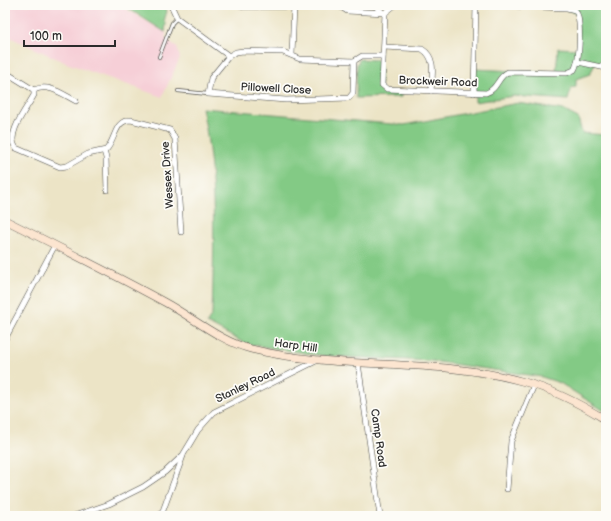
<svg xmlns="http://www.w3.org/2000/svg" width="611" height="521" viewBox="0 0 611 521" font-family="'Balsamiq Sans',sans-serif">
	<rect width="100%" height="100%" fill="#fdfcf7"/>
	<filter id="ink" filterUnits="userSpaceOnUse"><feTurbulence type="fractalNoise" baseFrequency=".025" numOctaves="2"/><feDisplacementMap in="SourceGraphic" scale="8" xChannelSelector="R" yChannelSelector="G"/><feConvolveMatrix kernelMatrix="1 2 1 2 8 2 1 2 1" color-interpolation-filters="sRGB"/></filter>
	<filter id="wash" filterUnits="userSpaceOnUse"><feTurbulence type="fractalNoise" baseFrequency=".012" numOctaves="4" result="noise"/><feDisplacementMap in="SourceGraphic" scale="16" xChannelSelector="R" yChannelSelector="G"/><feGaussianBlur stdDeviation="0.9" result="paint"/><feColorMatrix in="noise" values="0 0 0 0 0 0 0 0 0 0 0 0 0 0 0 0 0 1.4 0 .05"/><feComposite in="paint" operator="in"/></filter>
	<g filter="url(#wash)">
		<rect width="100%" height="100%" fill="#ece4c6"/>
		<!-- built -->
		<path fill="#f6cfd7" d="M5 5H119L166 33 165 38 177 47 180 58 162 97 66 63 5 35Z"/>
		<!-- green -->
		<g fill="#83ca85" stroke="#577a58">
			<path d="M123 5H164L167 11 164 21 166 23 165 32Z"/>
			<path d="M564 5H600C610 23 609 46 599 64L596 62 590 74 576 79V87L571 88 568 100 514 96 475 102V69L556 73 558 48 578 49V14L564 8Z"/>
			<path d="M360 59 378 60 380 63 381 91 401 93V97L356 98 357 64Z"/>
			<path d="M518 103 563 110 578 118 582 133 606 135V412L560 383 542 377 432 361 325 356 246 344 207 323 212 314C214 244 217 177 202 108L404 125Z"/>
		</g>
	</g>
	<g filter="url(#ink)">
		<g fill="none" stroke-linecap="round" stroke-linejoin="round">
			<!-- lane casing -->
			<g stroke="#484742" stroke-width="4">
				<g id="lane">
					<path d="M159 57 172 23 177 18"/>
					<path d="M178 91 208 94"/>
				</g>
			</g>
			<!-- street casing -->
			<g stroke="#484742" stroke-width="6">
				<g id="street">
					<path d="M171 5 177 18 229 56 236 52 243 51 283 52 300 59 354 61 362 56H383"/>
					<path d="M240 5 243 7H294"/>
					<path d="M338 5 347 11 385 13"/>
					<path d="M374 5 382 12"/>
					<path d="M606 5V6"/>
					<path d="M385 13 382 85 387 89 486 93C498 89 497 77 508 72L567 73 574 70C580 61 582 18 575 10L567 8 487 5"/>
					<path d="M385 13 395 5"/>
					<path d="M384 47 422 49C437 58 432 76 431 91"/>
					<path d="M292 55 294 5"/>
					<path d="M229 56 211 78 208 94 286 100 349 98 353 93 354 61"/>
					<path d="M578 62 606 68"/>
					<path d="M603 67 606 61"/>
					<path d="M5 72 34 90"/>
					<path d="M34 90V95C27 108 5 135 16 148L60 167 67 166 88 154 106 150C116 140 114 120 131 120L170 130 175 139 181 232"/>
					<path d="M34 90C49 83 62 94 76 101"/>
					<path d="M474 93 476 5"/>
					<path d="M104 151 106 158 107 190"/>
					<path d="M5 339 55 245"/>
					<path d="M358 363 380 516"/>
					<path d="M507 489 511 441 534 385"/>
					<path d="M74 516 109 504 143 487 165 472 183 455 198 430 214 412 318 360"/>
					<path d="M161 516 183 456"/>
				</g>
			</g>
			<!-- secondary casing -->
			<g stroke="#484742" stroke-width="8">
				<path id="secondary" d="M5 220C59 247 113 274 166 303 193 318 222 342 251 349 340 371 433 357 521 381 552 389 579 403 606 420"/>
			</g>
			<!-- lane -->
			<use href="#lane" stroke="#fff" stroke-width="2.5"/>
			<!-- street -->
			<use href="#street" stroke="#fff" stroke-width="5"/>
			<!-- secondary -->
			<use href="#secondary" stroke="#fce5d0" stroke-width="7"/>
		</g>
	</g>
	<g text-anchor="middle" stroke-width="3.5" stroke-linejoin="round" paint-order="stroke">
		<!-- street labels -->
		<g font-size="11" fill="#2b2b2b" stroke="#fdfcf7">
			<text transform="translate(438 81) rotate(2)" y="4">Brockweir Road</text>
			<text transform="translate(276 88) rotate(3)" y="4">Pillowell Close</text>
			<text transform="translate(167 175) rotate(-94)" y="4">Wessex Drive</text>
			<text transform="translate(296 345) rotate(8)" y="4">Harp Hill</text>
			<text transform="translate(245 385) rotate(-26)" y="4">Stanley Road</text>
			<text transform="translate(379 438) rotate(82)" y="4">Camp Road</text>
		</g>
	</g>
	<!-- margin -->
	<rect width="611" height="521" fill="none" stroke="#fdfcf7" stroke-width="20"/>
	<!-- scale -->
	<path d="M24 40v6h91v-6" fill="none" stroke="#2b2b2b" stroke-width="2"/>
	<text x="30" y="40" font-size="12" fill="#2b2b2b" stroke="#fdfcf7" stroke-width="3" paint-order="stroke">100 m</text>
</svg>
